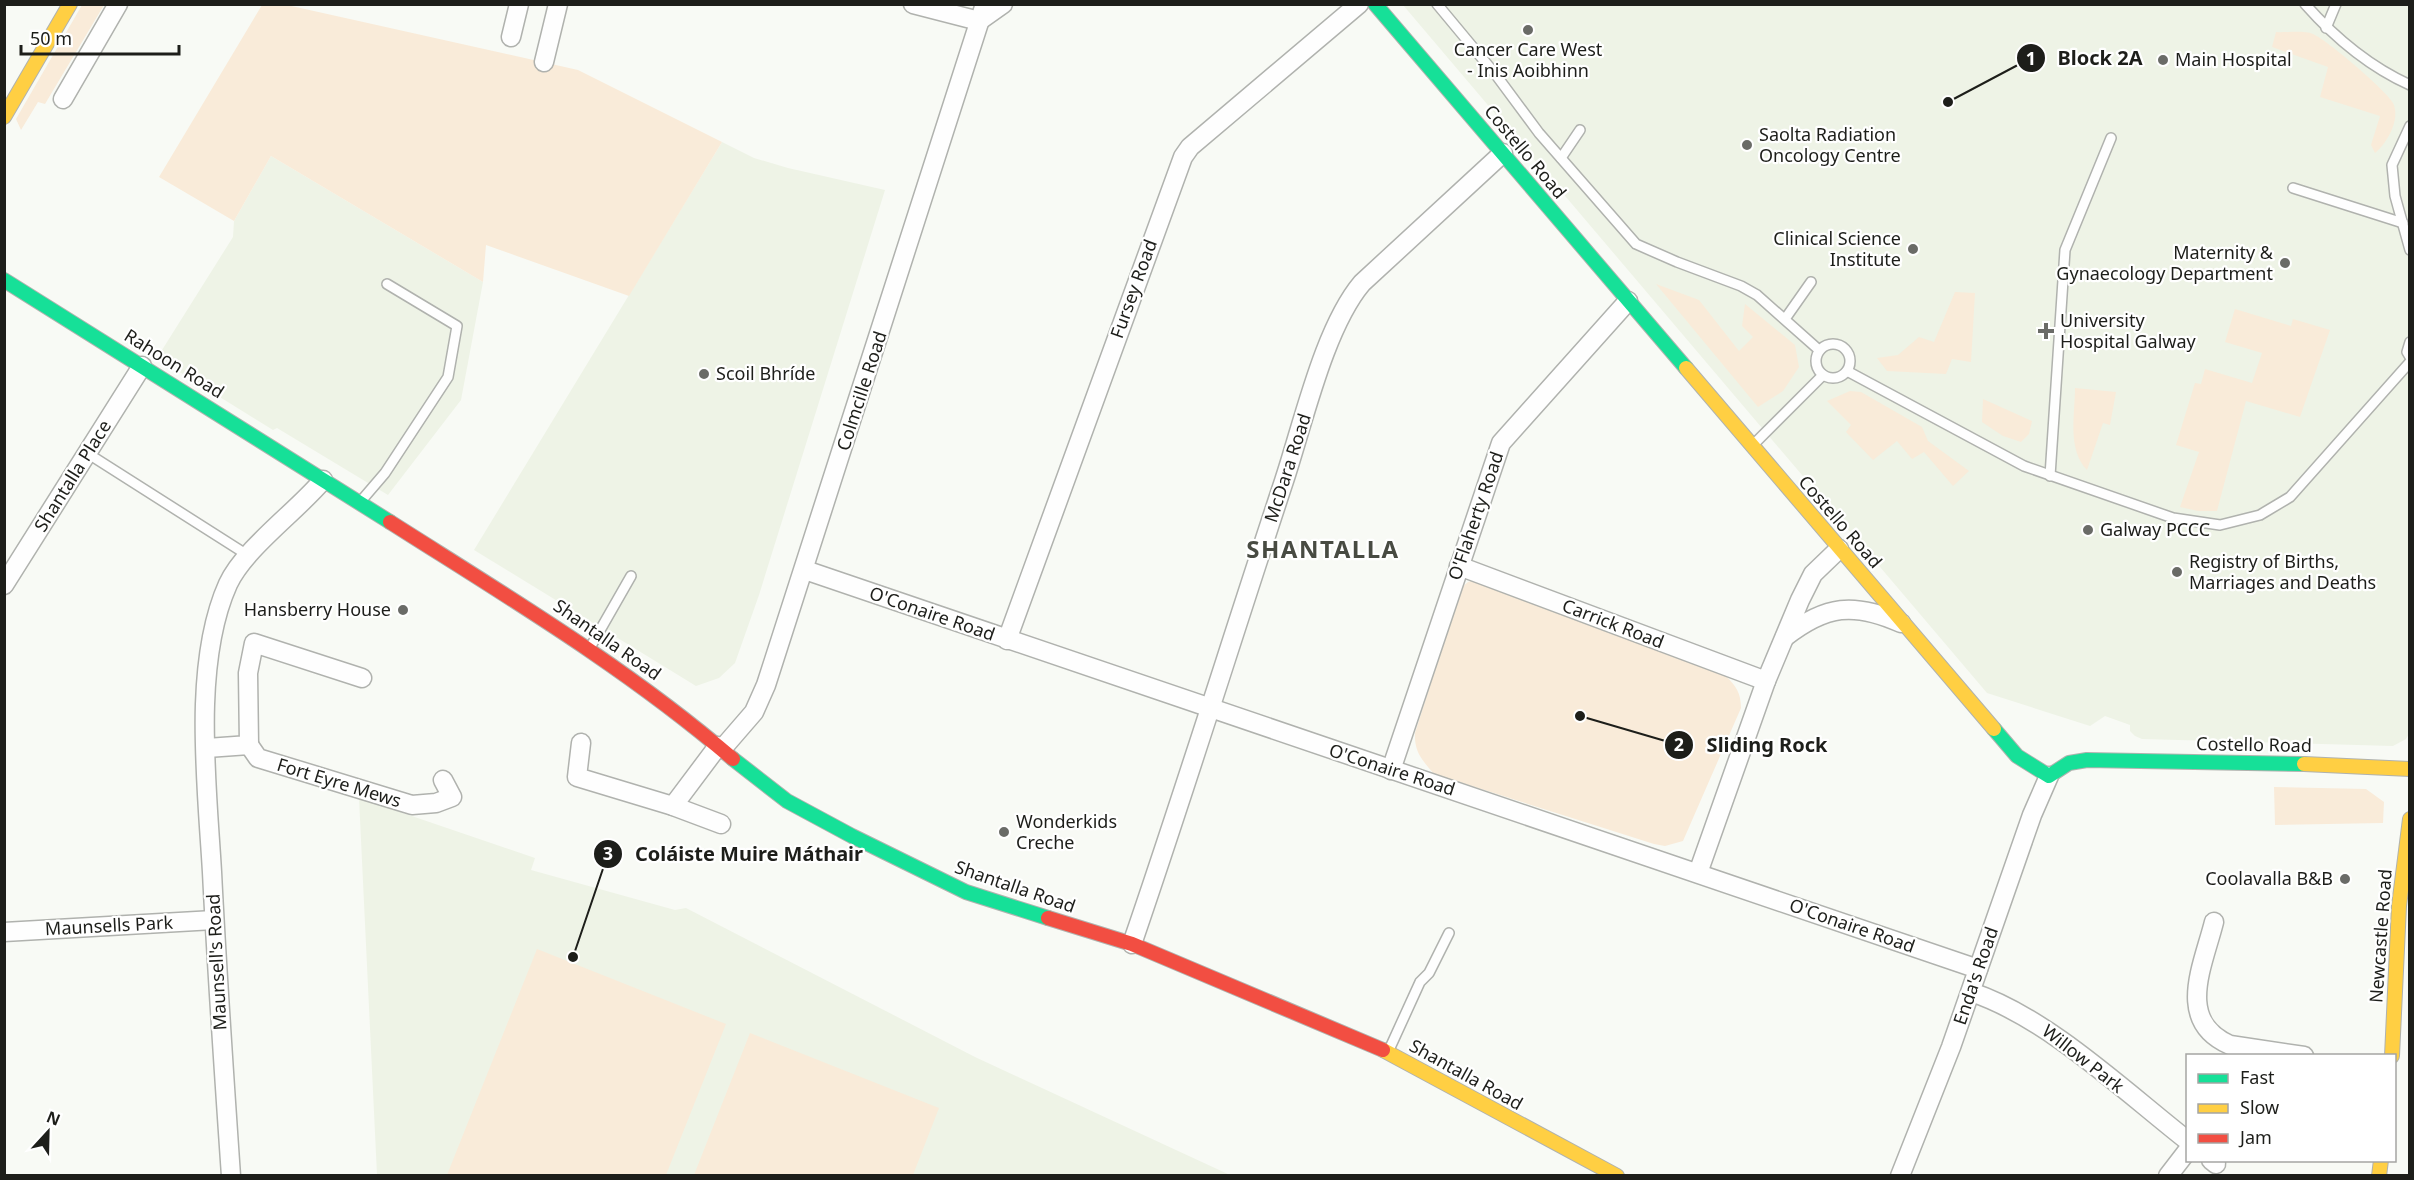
<svg xmlns="http://www.w3.org/2000/svg" width="2414" height="1180" viewBox="0 0 2414 1180" font-family="'Noto Sans',sans-serif">
	<rect width="100%" height="100%" fill="#f8faf5"/>
	<!-- built -->
	<g fill="#eef3e6">
		<path d="M1403 5H2409L2410 732 2406 739 2393 746 2142 739 2135 736 2130 731V725L2105 716 2090 726 1987 693Z"/>
		<path d="M722 142 754 158 788 168 885 190 759 595 735 663 719 678 696 686 474 550Z"/>
		<path d="M271 156 483 282 461 400 388 495 277 428 273 430 157 358 233 237 234 221Z"/>
		<path d="M359 798 535 858 531 870 675 910 686 908 975 1057 1230 1175H377Z"/>
	</g>
	<!-- green -->
	<g fill="#f9ebd9">
		<path d="M82 5H104L45 104 38 102 21 130 16 119Z"/>
		<path d="M262 5H287L578 70 722 142 629 296 486 245 483 282 271 156 234 221 159 177Z"/>
		<path d="M2276 32C2286 33 2303 30 2313 34 2327 40 2387 91 2393 103 2401 119 2387 143 2375 153L2371 145 2380 116 2320 97 2328 67 2272 47Z"/>
		<path d="M1656 284 1699 300 1739 351 1753 337 1742 326 1745 304 1795 345 1799 367 1783 391 1758 407Z"/>
		<path d="M1955 292 1975 293 1971 362 1952 359 1946 374 1887 371 1877 358 1898 355 1919 337 1934 342Z"/>
		<path d="M2235 309 2291 326 2293 319 2330 330 2300 417 2246 401 2217 511H2198L2180 507 2199 452 2176 445 2195 383 2201 384 2205 369 2252 383 2262 353 2225 342Z"/>
		<path d="M2075 388 2116 392 2110 425 2103 423 2087 470C2067 449 2075 415 2075 388Z"/>
		<path d="M1850 391 1861 392 1922 427 1928 441 1969 471 1953 486 1924 452 1912 459 1897 441 1873 460 1846 432 1851 425 1827 401Z"/>
		<path d="M1983 399 2032 421 2029 434 2021 442 2003 436 1982 422Z"/>
		<path d="M1475 580 1725 675C1736 686 1741 693 1741 708L1683 841 1665 846 1654 844 1434 774C1422 760 1414 752 1415 733L1461 588 1468 582Z"/>
		<path d="M2274 787 2366 789 2384 802 2383 823 2275 825Z"/>
		<path d="M537 949 726 1024 666 1175H447Z"/>
		<path d="M750 1033 939 1108 913 1175H694Z"/>
	</g>
	<g fill="none" stroke-linecap="round" stroke-linejoin="round">
		<!-- lane casing -->
		<g stroke="#b0b2ae" stroke-width="12">
			<g id="lane">
				<path d="M1437 4 1496 75 1539 133 1636 244 1677 262 1741 286 1757 295 1819 350"/>
				<path d="M2305 4C2335 38 2368 66 2410 85"/>
				<path d="M2326 28 2336 4"/>
				<path d="M2410 126 2392 165 2395 196 2410 250"/>
				<path d="M1561 158 1580 130"/>
				<path d="M2293 188 2403 223"/>
				<path d="M1785 319 1811 282"/>
				<path d="M2410 342 2407 352 2410 357"/>
				<circle cx="1833" cy="361" r="17"/>
				<path d="M1847 371 2024 466 2173 518 2220 525 2260 515 2290 497 2410 362"/>
				<path d="M1753 445 1823 375"/>
				<path d="M87 453 249 556"/>
				<path d="M2050 476 2065 250 2111 138"/>
				<path d="M361 501 385 473 448 377 457 326 387 284"/>
				<path d="M591 646 631 576"/>
				<path d="M1389 1050 1420 982 1429 973 1449 933"/>
			</g>
		</g>
		<!-- street casing -->
		<g stroke="#b0b2ae" stroke-width="21">
			<g id="street">
				<path d="M913 4 979 21 1003 4"/>
				<path d="M511 37 519 4"/>
				<path d="M544 62 558 4"/>
				<path d="M63 99 118 4"/>
				<path d="M1459 566 1766 681"/>
				<path d="M805 570 1978 969"/>
				<path d="M4 585 142 366"/>
				<path d="M1785 637C1826 605 1854 602 1901 623"/>
				<path d="M1007 640 1183 157 1190 147 1359 4"/>
				<path d="M581 743 577 777 673 806 721 824"/>
				<path d="M249 745 258 758 412 805 436 803 452 797 443 780"/>
				<path d="M207 748 249 745 248 673 254 643 362 678"/>
				<path d="M722 749 754 712 766 685 985 4"/>
				<path d="M1391 770 1501 443 1628 301"/>
				<path d="M673 806 718 746"/>
				<path d="M1698 873 1766 681 1800 600 1813 574 1839 549"/>
				<path d="M2214 922C2203 966 2175 1021 2230 1045L2304 1056"/>
				<path d="M4 932 214 920"/>
				<path d="M1132 944C1185 790 1233 635 1284 481 1303 424 1324 328 1362 283L1503 153"/>
				<path d="M1971 992C2047 1017 2124 1091 2188 1141"/>
				<path d="M2211 1160 2216 1164"/>
				<path d="M231 1176C224 1074 217 973 212 872 207 785 192 664 228 584 245 548 296 512 323 480"/>
				<path d="M1900 1176 1951 1047 2032 815 2049 776"/>
				<path d="M2168 1176 2188 1150"/>
			</g>
		</g>
		<!-- fast casing -->
		<g stroke="#b0b2ae" stroke-width="16">
			<g id="fast">
				<path d="M1375 4 1686 368"/>
				<path d="M4 280 390 522"/>
				<path d="M1994 729 2017 756 2049 776 2069 763 2087 760 2304 764"/>
				<path d="M733 759 787 801 852 836 966 892 1048 918"/>
			</g>
		</g>
		<!-- slow casing -->
		<g stroke="#b0b2ae" stroke-width="16">
			<g id="slow">
				<path d="M4 117 70 4"/>
				<path d="M1686 368 1994 729"/>
				<path d="M2304 764 2410 769"/>
				<path d="M1383 1050 1617 1176"/>
				<path d="M2392 1056 2399 906 2410 819"/>
				<path d="M2379 1176 2381 1160"/>
			</g>
		</g>
		<!-- jam casing -->
		<g stroke="#b0b2ae" stroke-width="16">
			<g id="jam">
				<path d="M390 522C508 597 627 668 733 759"/>
				<path d="M1048 918 1132 944 1383 1050"/>
			</g>
		</g>
		<!-- lane -->
		<use href="#lane" stroke="#fefefe" stroke-width="9"/>
		<!-- street -->
		<use href="#street" stroke="#fefefe" stroke-width="18"/>
		<!-- fast -->
		<use href="#fast" stroke="#16e098" stroke-width="14"/>
		<!-- slow -->
		<use href="#slow" stroke="#ffcf43" stroke-width="14"/>
		<!-- jam -->
		<use href="#jam" stroke="#f24e42" stroke-width="14"/>
	</g>
	<!-- markers -->
	<g fill="#6a6b67" stroke="#fff" stroke-width="2">
		<circle cx="1528" cy="30" r="6"/>
		<circle cx="2163" cy="60" r="6"/>
		<circle cx="1747" cy="145" r="6"/>
		<circle cx="1913" cy="249" r="6"/>
		<circle cx="2285" cy="263" r="6"/>
		<path d="M2043 322h6v6h6v6h-6v6h-6v-6h-6v-6h6z"/>
		<circle cx="704" cy="374" r="6"/>
		<circle cx="2088" cy="530" r="6"/>
		<circle cx="2177" cy="572" r="6"/>
		<circle cx="403" cy="610" r="6"/>
		<circle cx="1004" cy="832" r="6"/>
		<circle cx="2345" cy="879" r="6"/>
	</g>
	<g text-anchor="middle" stroke-width="4.5" stroke-linejoin="round" paint-order="stroke">
		<!-- poi labels -->
		<g font-size="18" fill="#1d1e1a" stroke="#fff" text-anchor="start">
			<text x="1528" y="56" text-anchor="middle">Cancer Care West<tspan x="1528" dy="21">- Inis Aoibhinn</tspan></text>
			<text x="2175" y="66">Main Hospital</text>
			<text x="1759" y="141">Saolta Radiation<tspan x="1759" dy="21">Oncology Centre</tspan></text>
			<text x="1901" y="245" text-anchor="end">Clinical Science<tspan x="1901" dy="21">Institute</tspan></text>
			<text x="2273" y="259" text-anchor="end">Maternity &amp;<tspan x="2273" dy="21">Gynaecology Department</tspan></text>
			<text x="2060" y="327">University<tspan x="2060" dy="21">Hospital Galway</tspan></text>
			<text x="716" y="380">Scoil Bhríde</text>
			<text x="2100" y="536">Galway PCCC</text>
			<text x="2189" y="568">Registry of Births,<tspan x="2189" dy="21">Marriages and Deaths</tspan></text>
			<text x="391" y="616" text-anchor="end">Hansberry House</text>
			<text x="1016" y="828">Wonderkids<tspan x="1016" dy="21">Creche</tspan></text>
			<text x="2333" y="885" text-anchor="end">Coolavalla B&amp;B</text>
		</g>
		<!-- street labels -->
		<g font-size="18" fill="#1d1e1a" stroke="#fff">
			<text transform="translate(1525 152) rotate(50)" y="6">Costello Road</text>
			<text transform="translate(1134 289) rotate(-70)" y="6">Fursey Road</text>
			<text transform="translate(174 364) rotate(32)" y="6">Rahoon Road</text>
			<text transform="translate(862 391) rotate(-72)" y="6">Colmcille Road</text>
			<text transform="translate(1288 468) rotate(-72)" y="6">McDara Road</text>
			<text transform="translate(73 476) rotate(-58)" y="6">Shantalla Place</text>
			<text transform="translate(1476 516) rotate(-71)" y="6">O'Flaherty Road</text>
			<text transform="translate(1840 522) rotate(49)" y="6">Costello Road</text>
			<text transform="translate(932 614) rotate(19)" y="6">O'Conaire Road</text>
			<text transform="translate(1613 624) rotate(21)" y="6">Carrick Road</text>
			<text transform="translate(607 640) rotate(35)" y="6">Shantalla Road</text>
			<text transform="translate(2254 745) rotate(1)" y="6">Costello Road</text>
			<text transform="translate(1392 770) rotate(18)" y="6">O'Conaire Road</text>
			<text transform="translate(339 783) rotate(17)" y="6">Fort Eyre Mews</text>
			<text transform="translate(1015 887) rotate(19)" y="6">Shantalla Road</text>
			<text transform="translate(109 926) rotate(-3)" y="6">Maunsells Park</text>
			<text transform="translate(1852 926) rotate(19)" y="6">O'Conaire Road</text>
			<text transform="translate(2381 936) rotate(-86)" y="6">Newcastle Road</text>
			<text transform="translate(217 962) rotate(-93)" y="6">Maunsell's Road</text>
			<text transform="translate(1976 976) rotate(-71)" y="6">Enda's Road</text>
			<text transform="translate(2083 1059) rotate(38)" y="6">Willow Park</text>
			<text transform="translate(1466 1075) rotate(29)" y="6">Shantalla Road</text>
		</g>
		<!-- district labels -->
		<g font-size="24" font-weight="bold" letter-spacing="1.5" fill="#484b42" stroke="#fff">
			<text x="1323" y="558">SHANTALLA</text>
		</g>
	</g>
	<!-- callouts -->
	<path fill="none" stroke="#1d1e1a" stroke-width="2" d="M1948 102L2031 58M1580 716L1679 745M573 957L608 854"/>
	<g fill="#1d1e1a" stroke="#fff" stroke-width="2">
		<circle cx="1948" cy="102" r="6"/>
		<circle cx="1580" cy="716" r="6"/>
		<circle cx="573" cy="957" r="6"/>
		<circle cx="2031" cy="58" r="15"/>
		<circle cx="1679" cy="745" r="15"/>
		<circle cx="608" cy="854" r="15"/>
	</g>
	<g font-size="18" text-anchor="middle" font-weight="bold" fill="#fff">
		<text x="2031" y="65">1</text>
		<text x="1679" y="751">2</text>
		<text x="608" y="860">3</text>
	</g>
	<g font-size="20" text-anchor="middle" font-weight="bold" fill="#1d1e1a" stroke="#fff" stroke-width="4.5" stroke-linejoin="round" paint-order="stroke">
		<text x="2100" y="65">Block 2A</text>
		<text x="1767" y="752">Sliding Rock</text>
		<text x="749" y="861">Coláiste Muire Máthair</text>
	</g>
	<!-- border -->
	<rect width="2414" height="1180" fill="none" stroke="#1d1e1a" stroke-width="12"/>
	<!-- legend -->
	<rect x="2186" y="1054" width="210" height="108" fill="#ffffff" stroke="#a5a5a3" stroke-width="1.5"/>
	<rect x="2198" y="1074" width="30" height="9" fill="#16e098" stroke="#a5a5a3" stroke-width="1.5"/>
	<text x="2240" y="1084" font-size="18" fill="#1d1e1a">Fast</text>
	<rect x="2198" y="1104" width="30" height="9" fill="#ffcf43" stroke="#a5a5a3" stroke-width="1.5"/>
	<text x="2240" y="1114" font-size="18" fill="#1d1e1a">Slow</text>
	<rect x="2198" y="1134" width="30" height="9" fill="#f24e42" stroke="#a5a5a3" stroke-width="1.5"/>
	<text x="2240" y="1144" font-size="18" fill="#1d1e1a">Jam</text>
	<!-- north arrow -->
	<g transform="translate(48 1132) rotate(22)" stroke="#ffffff" stroke-width="4.5" paint-order="stroke">
	<path d="M0-4.5L10 22L0 15L-10 22Z" fill="#1d1e1a"/>
	<text y="-9" font-size="16" font-weight="bold" text-anchor="middle" fill="#1d1e1a">N</text>
	</g>
	<!-- scale -->
	<path d="M21 45v9h158v-9" fill="none" stroke="#1d1e1a" stroke-width="3"/>
	<text x="30" y="45" font-size="18" fill="#1d1e1a" stroke="#ffffff" stroke-width="4.5" paint-order="stroke">50 m</text>
</svg>
